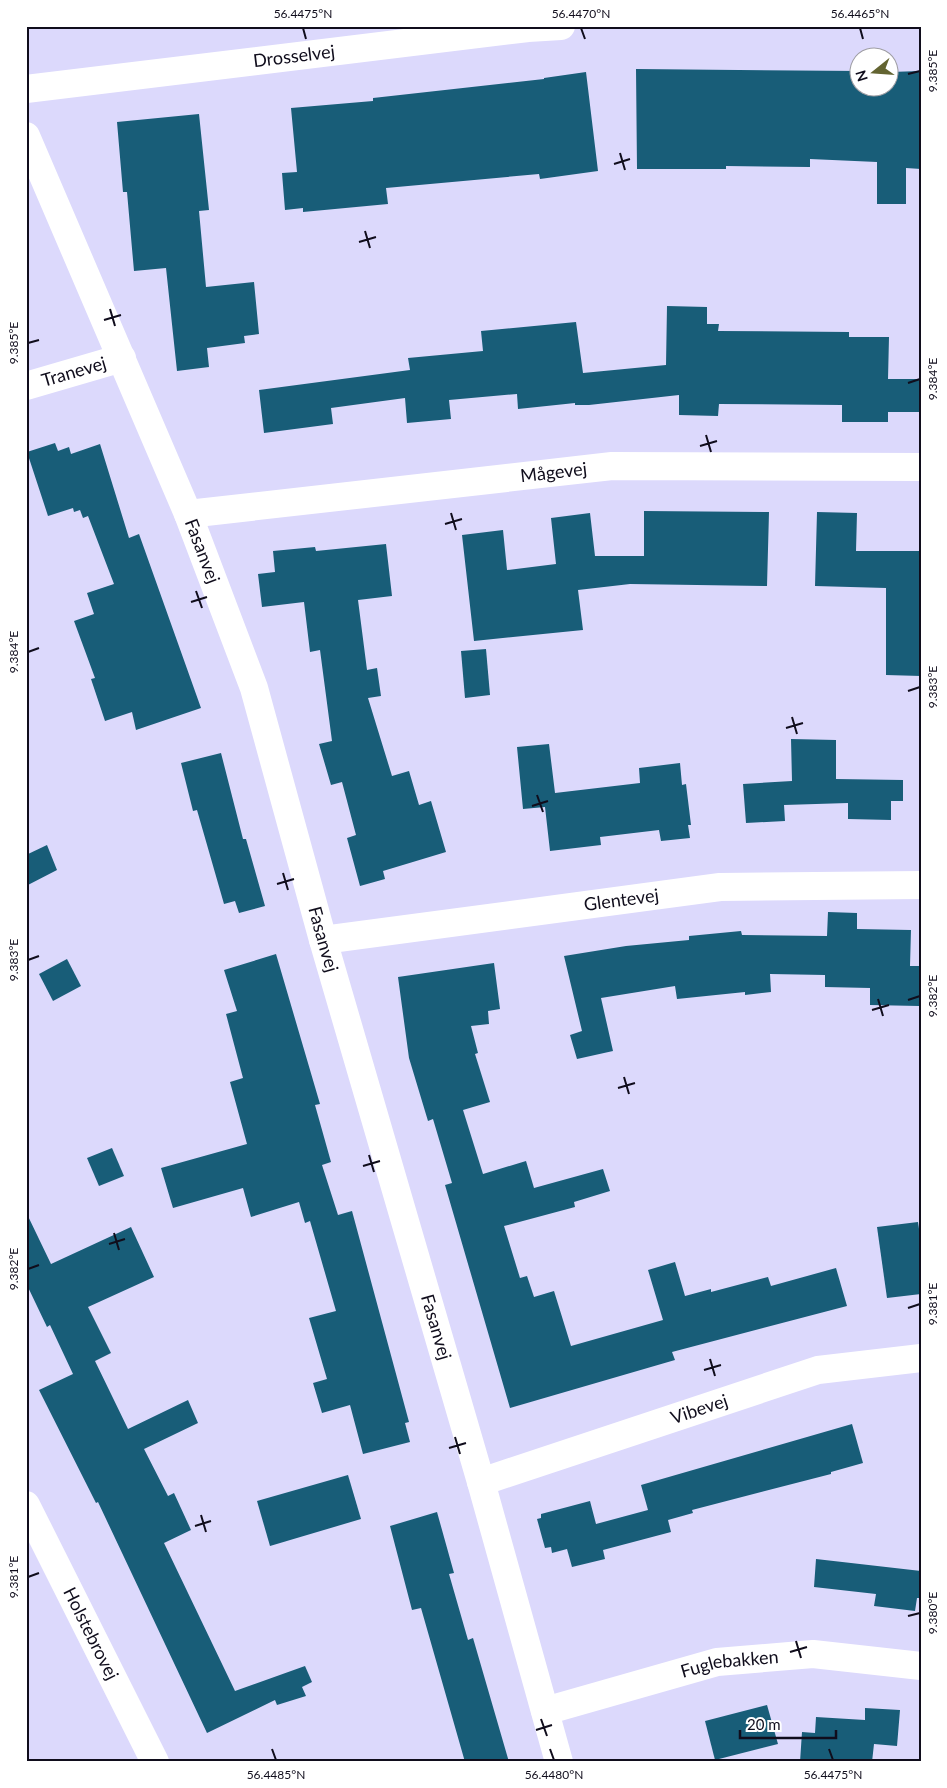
<svg xmlns="http://www.w3.org/2000/svg" width="947" height="1788" viewBox="0 0 947 1788" font-family="Lato,sans-serif">
	<rect width="100%" height="100%" fill="#dcd9fc"/>
	<!-- building -->
	<g fill="#185d78">
		<path d="M636 69 860 71V88H890V72L921 71V169L906 168V204H877V162L810 159V167L726 166V169H637Z"/>
		<path d="M586 72 598 171 540 179 539 174 386 188 388 204 303 212V208L285 210 282 173 297 172 291 108 373 101V98L544 79V78Z"/>
		<path d="M199 114 209 210 199 211 206 287 254 282 259 334 244 336 245 343 207 348 209 367 177 371 166 268 134 271 127 192H123L117 122Z"/>
		<path d="M667 306 707 307V324H719L718 331 849 332V337H889L888 379H921V412H888V422H842V405L719 404 718 416 679 415V395L589 405H575V403L518 409 517 394 449 400 451 419 407 423 405 398 331 408 333 424 264 433 259 390 410 370 408 358 483 351 481 331 576 322 583 373 666 365Z"/>
		<path d="M55 443 58 451 69 447 71 454 100 444 129 538 139 534 201 708 136 730 132 712 105 721 91 679 95 678 74 621 94 614 87 593 114 584 88 516 83 518 80 510 74 512 73 508 48 516 27 452Z"/>
		<path d="M644 511 769 512 767 586 630 584 578 590 583 630 474 641 462 535 503 530 507 570 556 564 551 518 590 513 595 556H644Z"/>
		<path d="M817 512 857 513 856 551H921V676L886 675V588L815 586Z"/>
		<path d="M386 544 392 596 358 600 367 670 377 668 381 696 368 698 392 776 409 771 419 805 431 801 446 852 383 871 385 879 360 886 347 838 356 835 342 782 331 785 319 744 332 741 320 650 310 652 304 602 262 607 258 574 275 572 273 551 315 547 316 551Z"/>
		<path d="M486 649 490 695 465 698 461 651Z"/>
		<path d="M791 739 836 740V779L903 780V801H891V820L848 819V803L784 805 785 821 746 823 743 784 792 781Z"/>
		<path d="M549 744 555 793 640 783 639 768 680 763 682 785 686 784 691 825H688L690 838 661 841 659 830 600 837 601 845 550 851 545 807 523 809 517 747Z"/>
		<path d="M221 753 243 839H246L265 906 239 913 235 901 224 904 197 810 193 811 181 763Z"/>
		<path d="M47 845 57 870 26 886V855Z"/>
		<path d="M828 912 857 913V929L911 930 910 966H920L919 1006 870 1005V988L825 987V975L770 974 771 992 745 995V992L677 999 675 986 601 998 613 1051 577 1059 570 1035 582 1031 564 956 626 946 689 940V936L741 931 742 935 827 936Z"/>
		<path d="M276 954 320 1104 315 1105 331 1162 322 1165 338 1215 352 1211 409 1422 405 1423 410 1442 363 1454 350 1405 322 1413 313 1383 327 1379 309 1318 336 1311 310 1221 305 1223 299 1202 251 1217 243 1188 173 1208 161 1168 247 1144 230 1082 243 1078 226 1014 237 1011 224 970Z"/>
		<path d="M67 959 81 986 53 1001 39 974Z"/>
		<path d="M494 963 500 1009 488 1011 489 1024 471 1026 478 1053 475 1054 490 1102 463 1110 483 1174 526 1161 534 1188 603 1169 610 1191 574 1202 575 1207 504 1226 520 1278 527 1276 534 1297 554 1291 571 1346 663 1320 648 1270 675 1262 685 1296 711 1289V1292L768 1277 771 1286 836 1268 847 1306 672 1352 675 1360 510 1408 445 1185 452 1183 433 1119 428 1121 409 1058 398 977Z"/>
		<path d="M112 1148 124 1176 99 1186 87 1158Z"/>
		<path d="M26 1212 51 1264 131 1227 154 1277 88 1307 111 1353 95 1361 128 1429 188 1400 198 1423 144 1449 168 1496 174 1493 191 1530 164 1543 235 1691 305 1666 312 1682 302 1687 306 1696 277 1705 275 1700 207 1733 98 1502 96 1503 39 1390 73 1374 50 1325 47 1327 26 1283Z"/>
		<path d="M918 1222 921 1242V1294L887 1298 877 1227Z"/>
		<path d="M852 1424 863 1463 831 1472V1474L692 1510 693 1513 668 1520 671 1532 603 1550 605 1559 572 1567 567 1549 552 1553 551 1547 545 1548 537 1519 541 1518V1514L590 1501 596 1524 648 1510 641 1485Z"/>
		<path d="M348 1475 361 1519 270 1546 257 1501Z"/>
		<path d="M437 1512 454 1573 449 1574 468 1640 473 1638 509 1762H465L421 1608 412 1610 390 1526Z"/>
		<path d="M816 1559 921 1571V1598H917L915 1611 874 1606 876 1594 814 1587Z"/>
		<path d="M767 1705 778 1744 715 1760 705 1721Z"/>
		<path d="M865 1708 900 1710 897 1746 874 1744 872 1762H800L802 1732 815 1733 816 1717 865 1720Z"/>
	</g>
	<g fill="none" stroke-linecap="round" stroke-linejoin="round">
		<!-- minor -->
		<g stroke="#fff" stroke-width="28">
			<path id="s1" d="M26 89 528 28 561 26"/>
			<path id="s2" d="M26 136 188 514 254 688 323 940 481 1482 559 1762"/>
			<path id="s3" d="M26 386 122 358"/>
			<path id="s4" d="M188 514 612 466 921 467"/>
			<path id="s5" d="M323 940 720 887 921 885"/>
			<path id="s6" d="M481 1482 818 1370 921 1358"/>
			<path id="s7" d="M545 1711 717 1662 813 1654 921 1666"/>
		</g>
		<!-- tertiary -->
		<path stroke="#fff" stroke-width="28" id="s8" d="M26 1505 155 1762"/>
	</g>
	<!-- ticks -->
	<path fill="none" stroke="#100d1c" stroke-width="2" d="M303 28 306 39M581 28 585 39M860 28 863 39M908 74 920 71M620 153 625 170M614 164 630 159M365 231 370 248M359 242 376 237M110 309 115 326M104 320 121 315M28 343 39 340M908 383 920 379M706 435 711 452M700 446 717 441M451 513 456 530M445 524 462 519M196 591 202 608M191 602 207 597M28 652 39 648M908 691 920 687M792 717 797 734M786 728 803 723M537 795 543 812M532 806 548 801M283 873 288 890M277 884 294 879M28 960 39 956M878 999 883 1016M908 1000 920 996M872 1010 889 1005M624 1077 629 1094M618 1088 635 1083M369 1155 374 1172M363 1166 380 1161M114 1233 119 1250M109 1244 125 1239M28 1269 39 1265M908 1308 920 1304M710 1359 715 1376M704 1370 721 1365M455 1437 460 1454M449 1448 466 1443M201 1515 206 1532M195 1526 211 1521M28 1577 39 1573M908 1616 920 1613M796 1641 801 1658M790 1652 807 1647M541 1719 547 1736M536 1730 552 1725M272 1749 276 1760M550 1749 554 1760M829 1749 833 1760"/>
	<g text-anchor="middle" stroke-width="5" stroke-linejoin="round" paint-order="stroke">
		<!-- street labels -->
		<g font-size="18" fill="#100d1c" stroke="#fff">
			<text dy="6" stroke="none"><textPath href="#s1" startOffset="270">Drosselvej</textPath></text>
			<text dy="6" stroke="none"><textPath href="#s3" startOffset="50">Tranevej</textPath></text>
			<text dy="6" stroke="none"><textPath href="#s4" startOffset="368">Mågevej</textPath></text>
			<text dy="6" stroke="none"><textPath href="#s2" startOffset="451">Fasanvej</textPath></text>
			<text dy="6" stroke="none"><textPath href="#s5" startOffset="301">Glentevej</textPath></text>
			<text dy="6" stroke="none"><textPath href="#s2" startOffset="858">Fasanvej</textPath></text>
			<text dy="6" stroke="none"><textPath href="#s2" startOffset="1262">Fasanvej</textPath></text>
			<text dy="6" stroke="none"><textPath href="#s6" startOffset="230">Vibevej</textPath></text>
			<text dy="6" stroke="none"><textPath href="#s8" startOffset="144">Holstebrovej</textPath></text>
			<text dy="6" stroke="none"><textPath href="#s7" startOffset="191">Fuglebakken</textPath></text>
		</g>
	</g>
	<!-- border -->
	<rect width="947" height="1788" fill="none" stroke="#ffffff" stroke-width="55"/>
	<!-- north arrow -->
	<g transform="translate(874 72) rotate(253)"><circle r="24" fill="#ffffff" stroke="#9f9ea4"/>
	<path d="M0-4L9 19L0 12L-9 19Z" fill="#636431"/>
	<text y="-8" font-size="14" font-weight="bold" text-anchor="middle" fill="#100d1c">N</text>
	</g>
	<!-- scale -->
	<path d="M740 1730v8h96v-8" fill="none" stroke="#100d1c" stroke-width="2.5"/>
	<text x="747" y="1730" font-size="15" fill="#100d1c" stroke="#ffffff" stroke-width="4" paint-order="stroke">20 m</text>
	<rect x="28" y="28" width="892" height="1732" fill="none" stroke="#100d1c" stroke-width="2"/>
	<g font-size="12" text-anchor="middle" fill="#100d1c">
		<text x="303" y="18">56.4475°N</text>
		<text x="581" y="18">56.4470°N</text>
		<text x="860" y="18">56.4465°N</text>
		<text transform="translate(933 71) rotate(-90)" y="4">9.385°E</text>
		<text transform="translate(14 343) rotate(-90)" y="4">9.385°E</text>
		<text transform="translate(933 379) rotate(-90)" y="4">9.384°E</text>
		<text transform="translate(14 652) rotate(-90)" y="4">9.384°E</text>
		<text transform="translate(933 687) rotate(-90)" y="4">9.383°E</text>
		<text transform="translate(14 960) rotate(-90)" y="4">9.383°E</text>
		<text transform="translate(933 996) rotate(-90)" y="4">9.382°E</text>
		<text transform="translate(14 1269) rotate(-90)" y="4">9.382°E</text>
		<text transform="translate(933 1304) rotate(-90)" y="4">9.381°E</text>
		<text transform="translate(14 1577) rotate(-90)" y="4">9.381°E</text>
		<text transform="translate(933 1613) rotate(-90)" y="4">9.380°E</text>
		<text x="276" y="1779">56.4485°N</text>
		<text x="554" y="1779">56.4480°N</text>
		<text x="833" y="1779">56.4475°N</text>
	</g>
</svg>
